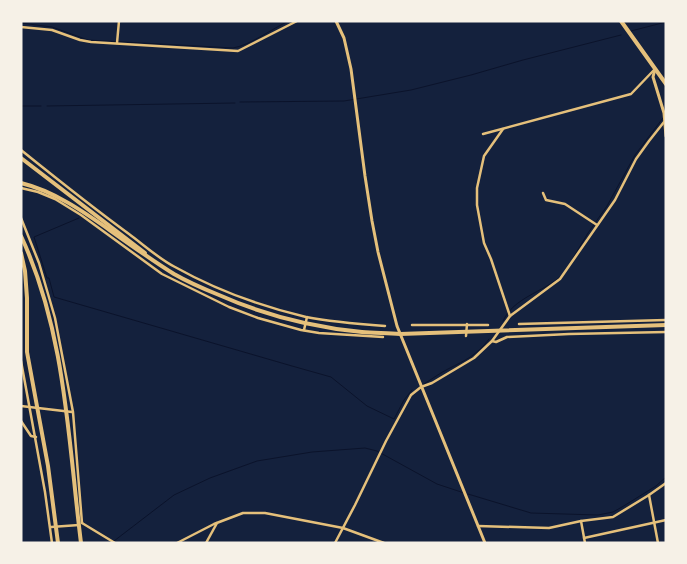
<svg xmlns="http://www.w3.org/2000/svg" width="687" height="564" viewBox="0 0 687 564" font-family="'Varela Round',sans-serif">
	<rect width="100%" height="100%" fill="#14213d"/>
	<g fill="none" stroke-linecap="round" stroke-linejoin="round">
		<!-- stream -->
		<g stroke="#0b132b" stroke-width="1">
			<path d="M21 23 52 27 88 40 233 48C251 45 271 29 289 21"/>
			<path d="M631 31 666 22"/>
			<path d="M240 102 344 101 411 90 471 75 523 60 621 35"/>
			<path d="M21 106H41"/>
			<path d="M47 106 235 103"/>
			<path d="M79 218 34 237 47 278H49L54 297 292 366 331 377 367 406 394 419 404 400 412 390"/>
			<path d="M573 258 588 233 607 206 635 155 666 114"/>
			<path d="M503 321C514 297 542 293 561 276"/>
			<path d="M424 384C432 379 440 373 448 369 466 360 477 355 489 339"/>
			<path d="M468 494 531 513 598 515 613 512 622 507 656 486 666 477"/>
			<path d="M114 541 174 495 210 478 257 461 312 452 365 448 377 451 437 484 464 493"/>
		</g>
		<!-- minor -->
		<g stroke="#e5c07b" stroke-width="2.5">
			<path d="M21 27 52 30 80 40 91 42 238 51 297 21"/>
			<path d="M117 43 119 21"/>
			<path d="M503 129 484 156 477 188V205L484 243 491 259 510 316"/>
			<path d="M483 134 631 94 654 70"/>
			<path d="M21 150C57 179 92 207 129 234 144 245 159 259 175 267 216 290 260 306 306 317 332 322 358 324 385 326"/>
			<path d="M21 188 38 192 55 199 81 215 162 274 229 307 258 318 301 330 319 333 383 337"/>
			<path d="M543 193 546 200 565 204 597 225"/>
			<path d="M21 218 39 263 55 318 73 412 82 523"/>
			<path d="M519 324 666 320"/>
			<path d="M412 325H488"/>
			<path d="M304 330 307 317"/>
			<path d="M466 336 467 324"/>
			<path d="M492 341 496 342 507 337 569 334 666 332"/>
			<path d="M21 361 45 492 52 543"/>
			<path d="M21 406 72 412"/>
			<path d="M21 421 31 436 36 437"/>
			<path d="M649 495 658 543"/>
			<path d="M581 521 585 543"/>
			<path d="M82 523 115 543"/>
			<path d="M478 526 549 528 581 521 613 517 649 495 666 483"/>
			<path d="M51 527 79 525"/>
			<path d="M584 538 666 520"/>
			<path d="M177 543 214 524 243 513H265L343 528 384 543"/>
			<path d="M206 543 217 523"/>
			<path d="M335 543 355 505 386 441 411 395 421 387 432 383 474 358 492 341 510 316 560 279 615 200 636 159 649 141 664 122"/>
		</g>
		<!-- tertiary -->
		<path stroke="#e5c07b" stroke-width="3" d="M336 21 344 38 351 69 365 176 372 221 378 252 397 326 485 543"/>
		<!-- secondary -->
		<path stroke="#e5c07b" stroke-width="3" d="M655 69 653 77 664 113 666 136"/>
		<!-- trunk -->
		<g stroke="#e5c07b" stroke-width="4">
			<path d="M621 21 666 84"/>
			<path d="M21 158 145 253"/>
			<path d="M21 183C54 191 84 212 111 231 132 246 153 261 174 274 188 282 204 289 219 295 264 315 312 327 362 332 374 333 387 333 400 334L666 325"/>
			<path d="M21 236C66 333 68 439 81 543"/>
			<path d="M21 253 25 271 27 298V352L48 466 58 543"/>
		</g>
	</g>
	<!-- border -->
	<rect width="687" height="564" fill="none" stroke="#f6f1e7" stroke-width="45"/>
</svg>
